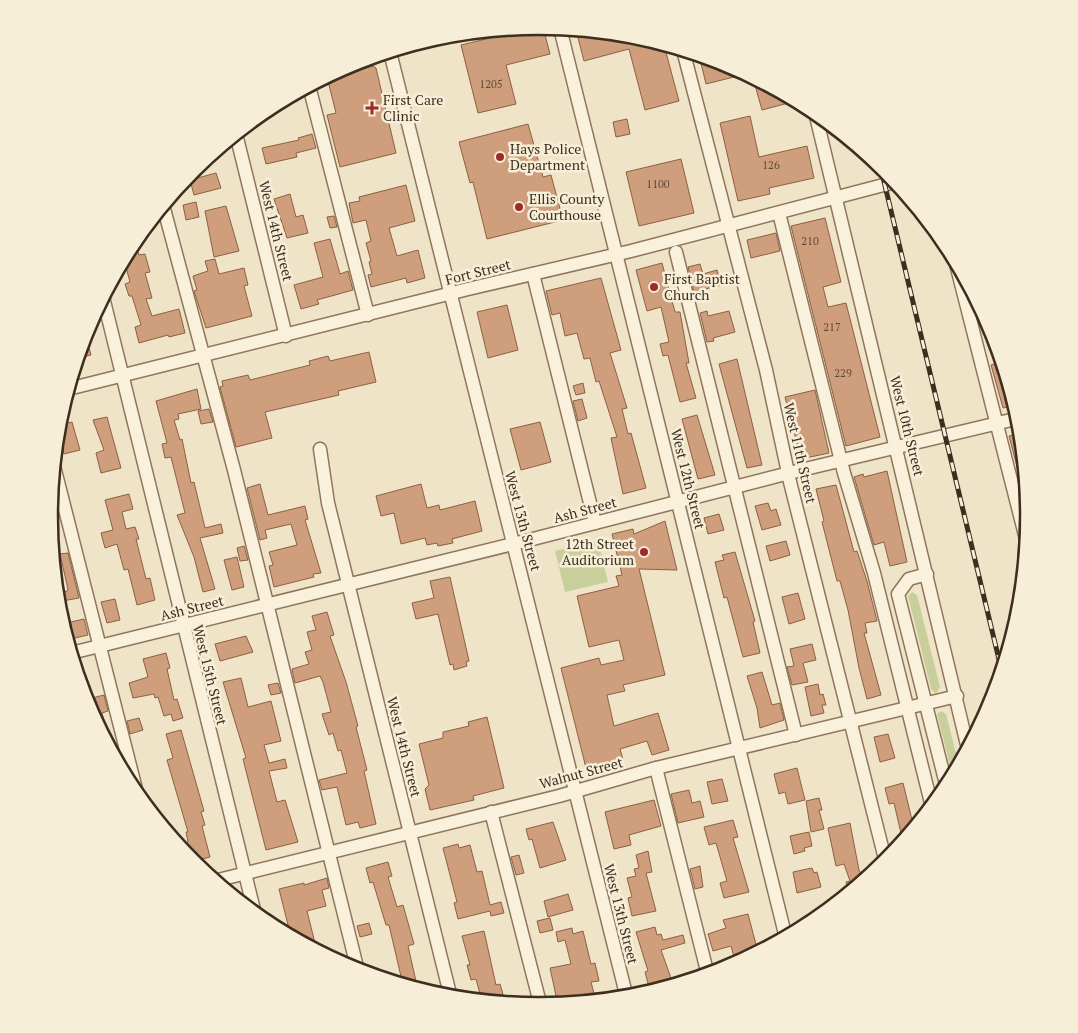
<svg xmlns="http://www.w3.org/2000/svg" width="1078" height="1033" viewBox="0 0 1078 1033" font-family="'PT Serif',serif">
	<rect width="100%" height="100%" fill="#f0e4c8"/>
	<!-- green -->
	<g fill="#c9cf9b">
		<path d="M598 541 608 582 565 592 555 551Z"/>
		<path d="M912 592 917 595 940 687 936 694 931 689 908 596Z"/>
		<path d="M941 711 946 714 959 765 953 778 937 714Z"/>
	</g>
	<!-- building -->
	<g fill="#cf9f7d" stroke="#8d5f41">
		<path d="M540 26 543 27 550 54 506 65 516 104 478 113 461 45Z"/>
		<path d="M576 30 635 36 664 45 679 101 645 110 629 49 584 61Z"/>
		<path d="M699 55 727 64 746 74 706 84Z"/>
		<path d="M373 66 376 68 396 153 340 167 327 115 336 113 327 77Z"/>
		<path d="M753 78 778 91 796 101 762 110Z"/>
		<path d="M750 116 759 157 807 146 814 178 769 188 770 194 738 201 720 123Z"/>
		<path d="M627 119 630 134 616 137 613 122Z"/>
		<path d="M528 124 543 177 551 175 563 220 487 239 473 182 470 183 459 142Z"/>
		<path d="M312 134 316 148 296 153 297 157 266 164 262 148 299 140 298 138Z"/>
		<path d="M681 159 694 213 639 226 626 172Z"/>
		<path d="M216 173 221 188 194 195 190 180Z"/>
		<path d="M406 185 415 221 389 228 397 256 418 250 425 278 407 283 406 278 371 287 368 275 372 274 369 262 371 261 366 243 371 241 366 220 353 223 349 203 360 201 359 197Z"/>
		<path d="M290 194 296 217 303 215 308 233 287 238 274 199Z"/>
		<path d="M196 202 199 217 186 220 183 205Z"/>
		<path d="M226 206 239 251 214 257 205 211Z"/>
		<path d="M334 216 337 227 330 228 327 217Z"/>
		<path d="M825 218 841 282 823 287 828 307 846 303 880 437 846 446 791 226Z"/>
		<path d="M776 233 780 251 751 258 747 240Z"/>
		<path d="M330 239 340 274 348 271 353 290 317 300 319 304 301 309 294 285 323 277 314 243Z"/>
		<path d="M135 240 139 255 145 254 150 272 145 273 152 298 146 299 152 316 179 309 185 333 169 337 168 335 139 343 135 327 141 325 132 296H129L125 284 130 282 124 260Z"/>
		<path d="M215 259 219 274 244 268 248 285 244 286 252 316 206 328 194 291 197 290 193 276 208 271 205 261Z"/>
		<path d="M662 263 675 312H680L689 363H686L696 398 680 402 668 355 663 356 660 344 669 342 661 307 647 311 636 270Z"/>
		<path d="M700 264 703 274 717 270 721 285 694 292 688 267Z"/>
		<path d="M601 278 621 350 610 353 627 408 622 409 628 434 631 433 646 488 623 494 611 438 617 437 599 381 596 382 590 358 584 359 577 333 565 336 560 313 552 315 546 291Z"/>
		<path d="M507 305 518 350 488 358 477 312Z"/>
		<path d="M707 311 708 316 729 311 735 332 713 338 714 341 707 342 700 313Z"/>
		<path d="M85 332 91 355 77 358 80 349Z"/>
		<path d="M369 352 376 382 338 391 339 395 265 412 272 438 236 447 220 387 223 386 222 381 248 375 250 380 310 365 309 361 328 356 330 361Z"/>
		<path d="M737 359 762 465 747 468 719 364Z"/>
		<path d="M1002 362 1015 405 1003 408 991 365Z"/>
		<path d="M583 383 585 393 576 395 573 386Z"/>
		<path d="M197 389 201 409 178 414 179 419 174 420 180 440 182 439 191 483 194 482 205 528 221 524 223 533 200 538 215 589 203 592 194 557 177 515 185 513 171 457 165 458 162 444 167 443 156 401Z"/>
		<path d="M815 390 829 453 801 459 785 397Z"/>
		<path d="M582 399 587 418 578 421 573 401Z"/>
		<path d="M209 409 213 422 201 424 198 411Z"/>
		<path d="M697 415 715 475 698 479 682 419Z"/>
		<path d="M107 417 121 468 101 473 96 453 104 450 93 420Z"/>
		<path d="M72 422 80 450 64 454 58 426Z"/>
		<path d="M540 422 551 462 521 470 510 429Z"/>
		<path d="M1021 433 1025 477 1020 478 1009 436Z"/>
		<path d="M887 471 907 562 890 566 884 542 874 545 854 477 863 474 864 477Z"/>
		<path d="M260 484 268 515 305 506 308 519 305 520 321 573 313 574 314 577 274 587 269 566 273 565 269 552 297 545 291 524 265 530 267 538 260 540 247 488Z"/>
		<path d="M421 484 427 508 439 505 440 510 475 501 482 531 452 539 453 543 438 546 437 543 427 545 425 538 401 544 394 513 381 516 376 496Z"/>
		<path d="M836 485 854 552 857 551 867 581 877 621 865 623 867 633H864L881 695 867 699 859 668 848 610 840 581H837L822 522 824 521 816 489Z"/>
		<path d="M129 494 133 509 122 512 126 529 135 527 139 539H136L146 579 150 578 155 600 137 605 128 569 124 570 117 544 105 548 101 533 113 530 105 500Z"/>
		<path d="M768 503 771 511 776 509 781 525 762 530 755 506Z"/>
		<path d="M719 514 724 530 708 534 704 518Z"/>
		<path d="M665 521 677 570 639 569 665 675 623 685 625 691 607 695 614 726 658 713 669 750 652 755 647 741 620 749 623 759 586 768 561 668 599 658 601 665 624 660 619 640 589 647 577 596 619 586 616 576 622 575 612 534 633 529 634 534Z"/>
		<path d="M786 541 790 555 770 561 766 546Z"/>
		<path d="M244 546 248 560 240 561 237 548Z"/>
		<path d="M735 552 755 621 753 622 760 653 743 657 727 597 724 598 715 562 724 560 722 555Z"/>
		<path d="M68 553 79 598 57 602 56 594 67 591 68 589 60 554Z"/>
		<path d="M237 557 244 587 232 590 224 560Z"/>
		<path d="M450 577 469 661 466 662 467 666 454 670 453 664 450 665 438 614 416 619 412 603 434 598 430 581Z"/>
		<path d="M798 593 805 619 789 624 782 597Z"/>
		<path d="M115 599 120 620 107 623 101 602Z"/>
		<path d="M327 612 334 635 330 636 346 682 358 726 356 727 367 770 364 771 376 824 360 828 358 822 346 825 337 787 322 790 319 780 347 773 341 750 338 751 333 733 329 735 322 714 331 712 323 682 320 676 295 683 292 669 309 664 305 652 312 650 307 632 316 630 312 616Z"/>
		<path d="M84 619 88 635 66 640 62 624Z"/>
		<path d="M246 636 253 652 220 661 215 644Z"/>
		<path d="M812 644 816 660 803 663 808 682 792 685 787 667 794 666 790 649Z"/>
		<path d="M166 653 170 668 167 669 174 700 177 699 183 718 173 721 171 714 164 716 158 697 155 698 154 694 133 698 129 683 148 677 143 659Z"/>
		<path d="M762 672 772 705 780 703 784 720 760 728 757 708 747 676Z"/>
		<path d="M241 678 248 707 271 701 281 741 264 745 269 763 285 759 287 768 269 771 277 802 285 800 298 842 266 850 243 759 246 758 223 682Z"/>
		<path d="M278 683 281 693 271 695 268 685Z"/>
		<path d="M818 684 820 695 823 694 826 705H822L824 713 811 716 805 687Z"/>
		<path d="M104 695 108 711 102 713 104 721 96 723 88 699Z"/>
		<path d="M487 717 504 788 473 796 474 800 430 810 425 789 429 785 419 744 443 738V732L469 726 468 722Z"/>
		<path d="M139 718 143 730 130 734 127 721Z"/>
		<path d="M181 730 204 811 201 812 205 825 202 826 210 857 192 862 177 845 188 842 186 832H188L167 760 173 758 166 734Z"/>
		<path d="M888 734 895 758 880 762 874 737Z"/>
		<path d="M797 768 805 800 788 804 785 792 779 794 774 774Z"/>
		<path d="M722 779 728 801 712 804 707 782Z"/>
		<path d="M903 783 914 828 903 842 894 803 889 804 885 788Z"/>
		<path d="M689 790 692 803 700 801 704 817 678 823 671 794Z"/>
		<path d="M819 798 822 810H819L824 829 811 832 806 801Z"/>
		<path d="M654 800 661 826 629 835 631 845 614 849 605 812Z"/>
		<path d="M733 820 738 837 733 838 749 892 724 898 720 883 727 881 716 843 709 845 704 827Z"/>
		<path d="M553 822 566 860 540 868 532 839 529 840 526 829Z"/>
		<path d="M850 823 859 870 863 877 872 874 849 893 846 882 850 881 844 864 836 866 828 828Z"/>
		<path d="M809 832 812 846 804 848 805 851 794 854 790 836Z"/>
		<path d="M458 844 459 848 470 845 477 872 482 871 490 905 501 902 504 913 491 916 490 911 458 919 454 903 457 902 443 848Z"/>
		<path d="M648 851 652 872 646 873 656 911 632 916 628 898 632 897 627 878 636 876 634 869 639 868 636 855Z"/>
		<path d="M519 855 524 873 516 875 511 857Z"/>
		<path d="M388 862 392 876 388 877 397 907 403 905 414 944 408 946 418 990 403 985 389 925H386L373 882 370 883 366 868Z"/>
		<path d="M700 866 703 887 695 889 690 869Z"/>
		<path d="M812 868 814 873 817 872 821 887 797 893 793 872Z"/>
		<path d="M327 878 329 888 322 890 326 906 307 911 317 951 291 937 279 889 304 883V885Z"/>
		<path d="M568 894 573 910 548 917 544 901Z"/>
		<path d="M748 914 758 952 736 964 731 946 713 951 708 934 726 928 723 920Z"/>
		<path d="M550 918 553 930 540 933 537 921Z"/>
		<path d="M369 923 372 934 360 937 357 926Z"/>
		<path d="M655 927 657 935 661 934 663 940 683 935 685 943 661 950 672 981 649 987 645 972 648 971 636 932Z"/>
		<path d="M572 928 573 934 583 931 591 964 595 963 599 981 591 982 596 1001 558 1005 550 968 571 964 565 940 558 942 556 932Z"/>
		<path d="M484 931 496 985 500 984 503 994 496 996 498 999 489 1002 482 1001 476 979 471 980 467 965H470L462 936Z"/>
	</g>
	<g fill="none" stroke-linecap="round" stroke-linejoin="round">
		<!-- minor casing -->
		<g stroke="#8d765c" stroke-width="15">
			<g id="minor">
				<path d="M560 28 786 938"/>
				<path d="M683 50 766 370 790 482 886 863"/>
				<path d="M390 52 627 998"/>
				<path d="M309 86 368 315"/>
				<path d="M815 112 968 749"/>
				<path d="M236 134 286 336"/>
				<path d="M163 205 234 470 358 971"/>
				<path d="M779 213 844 473 874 573 932 807"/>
				<path d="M676 252 796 735"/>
				<path d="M955 260 1027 543"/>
				<path d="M533 274 595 523"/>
				<path d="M103 297 255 914"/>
				<path d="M68 389 468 289 631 251 895 182"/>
				<path d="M320 449 328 503 451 998"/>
				<path d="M54 466 138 797"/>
				<path d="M927 574 909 579 898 594 947 788"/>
				<path d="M71 653 529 540 801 470 1019 418"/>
				<path d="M656 768 708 975"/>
				<path d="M491 812 541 1007"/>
				<path d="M214 881 559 796 656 768 957 696"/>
			</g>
		</g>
		<!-- minor -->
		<use href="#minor" stroke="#faf1dc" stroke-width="12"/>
		<!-- rail casing -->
		<g stroke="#3d2e20" stroke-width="5">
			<path id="rail" d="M880 165 1002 672"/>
		</g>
		<!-- rail -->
		<use href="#rail" stroke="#f7eed8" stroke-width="3" stroke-dasharray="9" stroke-linecap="butt"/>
	</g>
	<!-- markers -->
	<g fill="#9e2a2b" stroke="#f7eed8" stroke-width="2">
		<path d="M369.5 100.5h5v5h5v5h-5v5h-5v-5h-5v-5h5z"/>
		<circle cx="500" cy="157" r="5"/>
		<circle cx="519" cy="207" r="5"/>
		<circle cx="654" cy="287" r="5"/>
		<circle cx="644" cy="552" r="5"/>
	</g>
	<g text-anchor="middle" stroke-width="5" stroke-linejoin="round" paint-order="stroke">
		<!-- number labels -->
		<g font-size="11" fill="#624a37">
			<text x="491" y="88">1205</text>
			<text x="771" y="169">126</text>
			<text x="658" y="188">1100</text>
			<text x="810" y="245">210</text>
			<text x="832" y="331">217</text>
			<text x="843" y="377">229</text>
		</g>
		<!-- poi labels -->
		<g font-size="14" fill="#3d2e20" stroke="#f7eed8" text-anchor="start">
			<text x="383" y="105">First Care<tspan x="383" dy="16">Clinic</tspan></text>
			<text x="510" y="154">Hays Police<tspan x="510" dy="16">Department</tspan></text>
			<text x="529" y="204">Ellis County<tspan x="529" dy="16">Courthouse</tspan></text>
			<text x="664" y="284">First Baptist<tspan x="664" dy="16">Church</tspan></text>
			<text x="634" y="549" text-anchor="end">12th Street<tspan x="634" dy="16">Auditorium</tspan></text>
		</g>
		<!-- street labels -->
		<g font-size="14" fill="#3d2e20" stroke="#f7eed8">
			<text transform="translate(276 231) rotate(76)" y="5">West 14th Street</text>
			<text transform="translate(478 272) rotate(-14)" y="5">Fort Street</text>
			<text transform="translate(907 426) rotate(76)" y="5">West 10th Street</text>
			<text transform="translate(800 453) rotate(77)" y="5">West 11th Street</text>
			<text transform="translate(688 479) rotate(76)" y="5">West 12th Street</text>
			<text transform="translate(585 510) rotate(-15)" y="5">Ash Street</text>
			<text transform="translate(523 521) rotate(75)" y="5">West 13th Street</text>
			<text transform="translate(192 608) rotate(-14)" y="5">Ash Street</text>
			<text transform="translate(210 675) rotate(76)" y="5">West 15th Street</text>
			<text transform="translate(404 747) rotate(76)" y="5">West 14th Street</text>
			<text transform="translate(581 773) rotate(-15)" y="5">Walnut Street</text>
			<text transform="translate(621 914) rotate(76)" y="5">West 13th Street</text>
		</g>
	</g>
	<!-- crop -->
	<path d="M0 0H1078V1033H0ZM58 516a481 481 0 1 1 962 0a481 481 0 1 1-962 0Z" fill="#f7eed8" fill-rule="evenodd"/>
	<path fill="none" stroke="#3d2e20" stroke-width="2.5" d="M58 516a481 481 0 1 1 962 0a481 481 0 1 1-962 0Z"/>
</svg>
